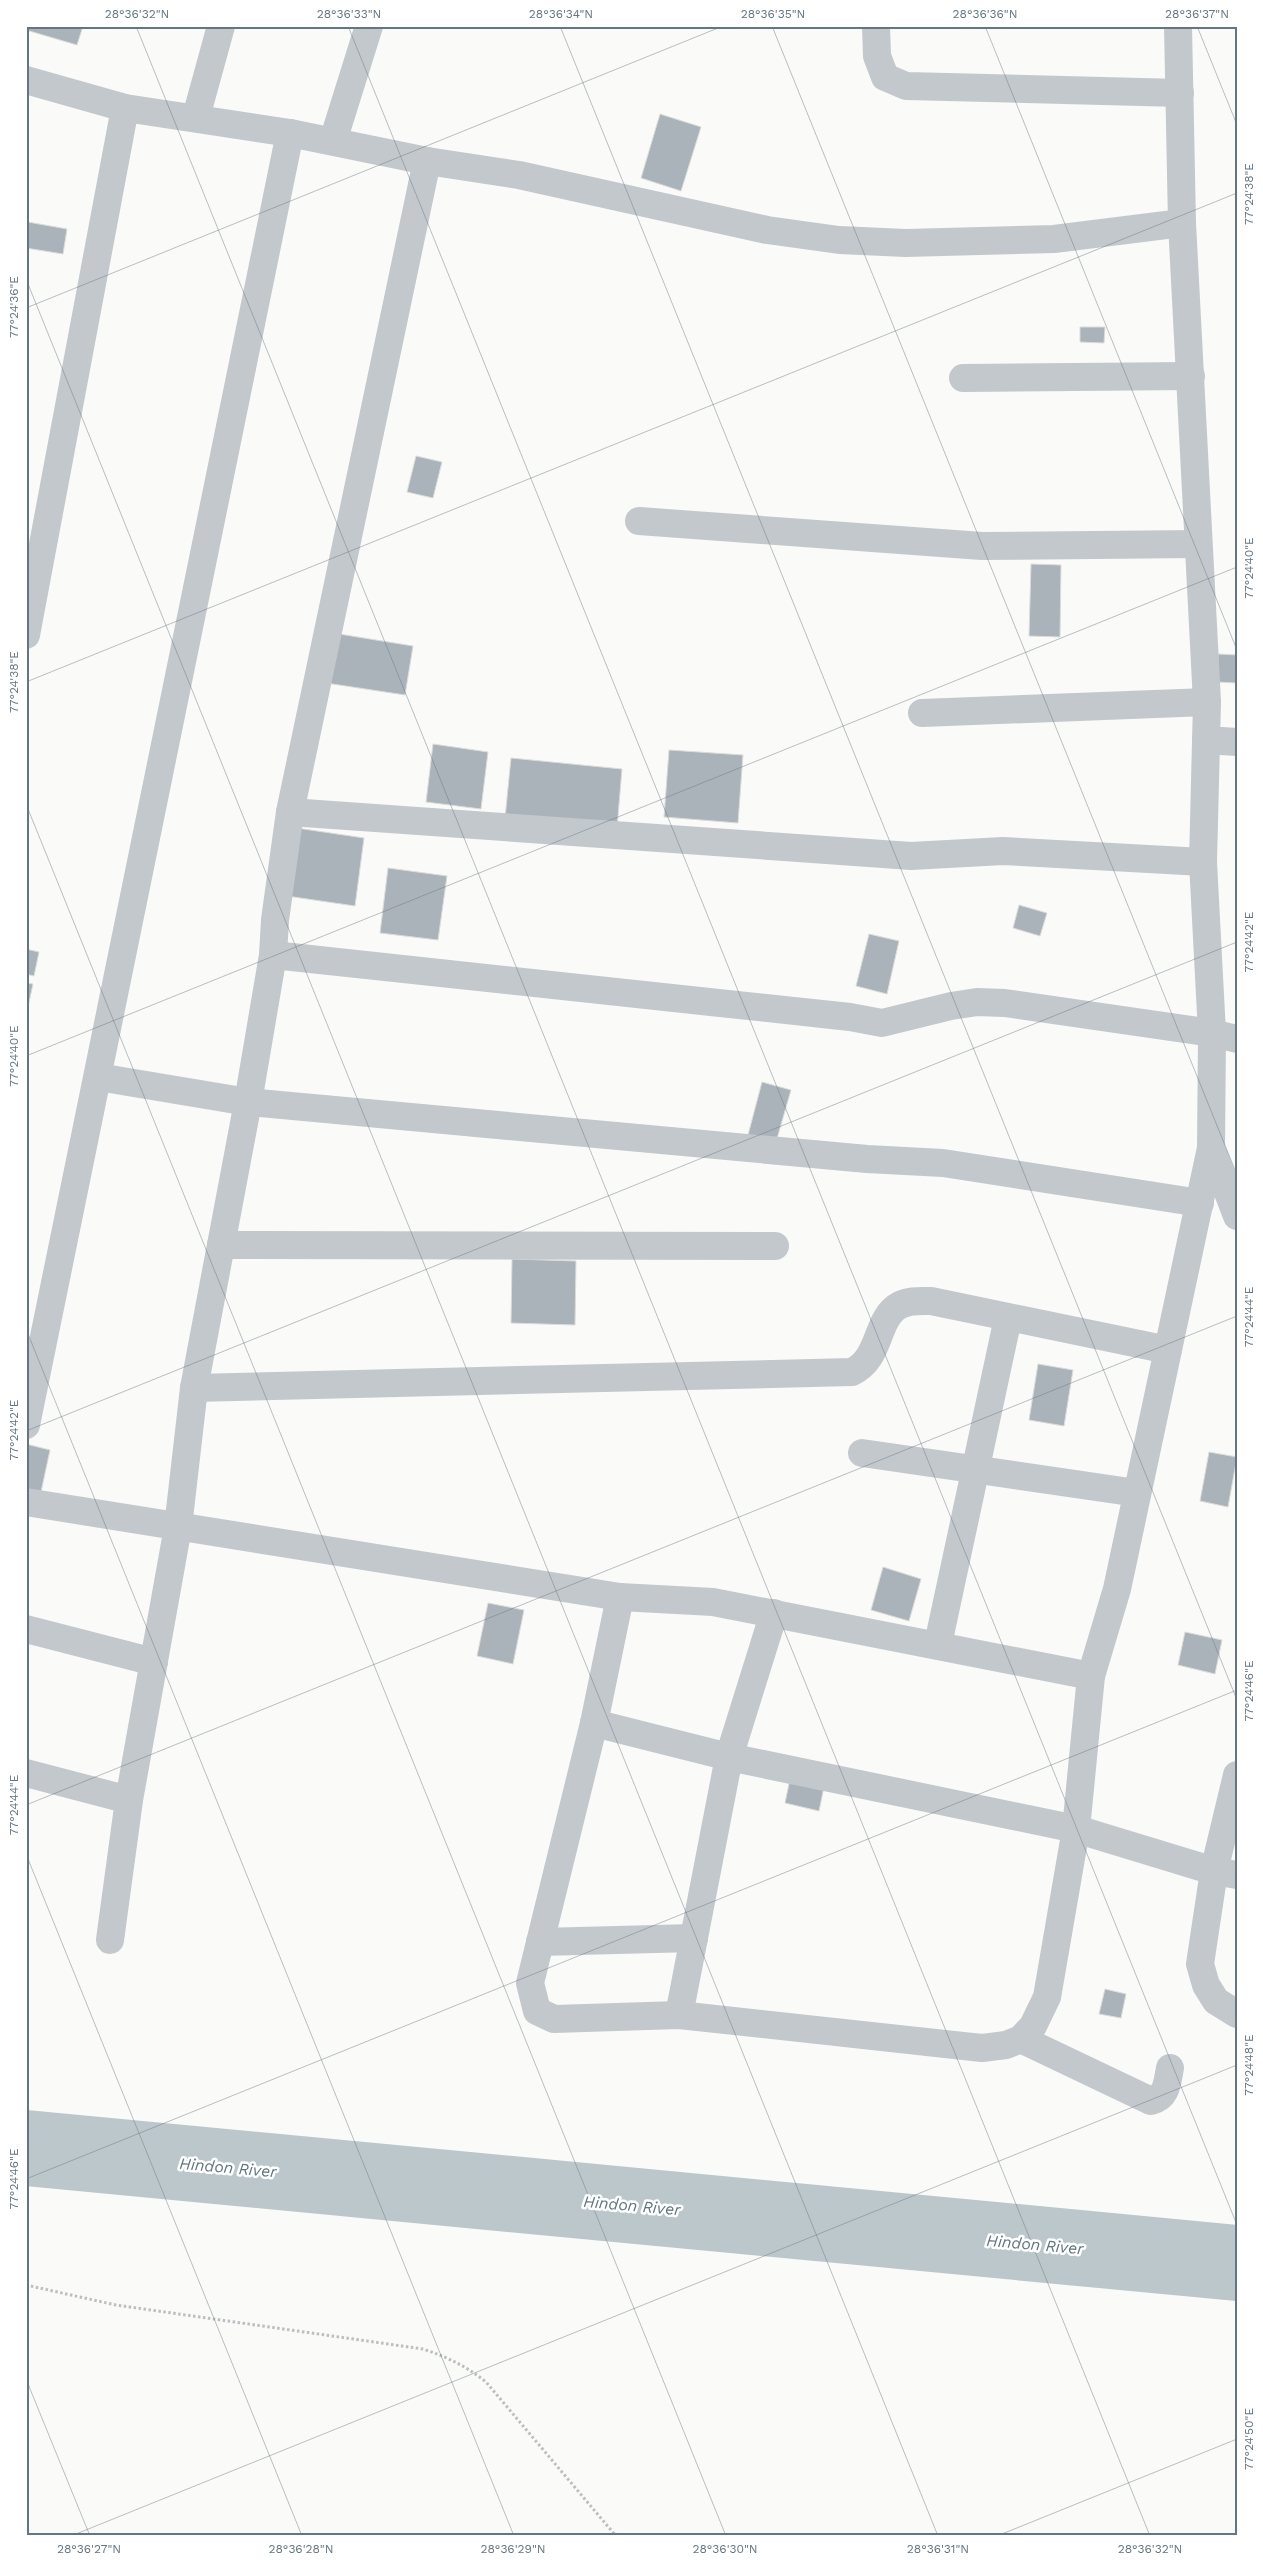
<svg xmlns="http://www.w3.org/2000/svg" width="1263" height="2562" viewBox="0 0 1263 2562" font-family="'Work Sans',sans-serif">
	<rect width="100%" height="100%" fill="#fafaf8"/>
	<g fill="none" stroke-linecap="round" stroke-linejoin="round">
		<!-- river -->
		<path stroke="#bbc7cb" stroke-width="76" d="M26 2148 1237 2263"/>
	</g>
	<!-- building -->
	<g fill="#aab3b9" stroke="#dcdcda">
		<path d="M26 26H83L77 45 26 30Z"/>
		<path d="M660 114 701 127 681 191 641 178Z"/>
		<path d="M28 222 67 229 63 254 26 248Z"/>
		<path d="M1080 327H1105L1104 343 1080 342Z"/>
		<path d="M416 456 442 462 433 498 407 492Z"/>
		<path d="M1031 564 1061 565 1060 637 1029 636Z"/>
		<path d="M333 633 413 646 405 695 326 683Z"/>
		<path d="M1218 654 1237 655V683L1217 682Z"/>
		<path d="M433 744 488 752 481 809 426 802Z"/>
		<path d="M669 750 743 755 738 823 664 817Z"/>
		<path d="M511 758 622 769 617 828 505 818Z"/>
		<path d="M290 827 364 838 355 906 280 895Z"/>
		<path d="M388 868 447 876 438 940 380 933Z"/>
		<path d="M1019 905 1047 913 1040 936 1013 928Z"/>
		<path d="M869 934 899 941 887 994 856 986Z"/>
		<path d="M26 949 39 952 34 976 26 974Z"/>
		<path d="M26 983 33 984 27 1011H26Z"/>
		<path d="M762 1082 791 1090 776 1142 748 1135Z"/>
		<path d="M512 1259 576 1261 575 1325 511 1323Z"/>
		<path d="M1038 1364 1073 1370 1064 1426 1029 1420Z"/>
		<path d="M26 1444 50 1450 41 1492 26 1489Z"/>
		<path d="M1209 1452 1237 1457 1228 1507 1200 1501Z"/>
		<path d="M883 1567 921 1579 909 1621 871 1610Z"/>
		<path d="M488 1603 524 1610 513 1664 477 1656Z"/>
		<path d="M1185 1632 1222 1640 1215 1674 1178 1665Z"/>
		<path d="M790 1779 824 1787 819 1811 785 1803Z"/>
		<path d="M1105 1989 1126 1994 1121 2018 1099 2014Z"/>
	</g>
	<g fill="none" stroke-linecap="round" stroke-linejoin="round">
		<!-- path -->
		<path stroke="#bbbfc2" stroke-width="3" stroke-dasharray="2.5 2.5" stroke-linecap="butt" d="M26 2285 116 2305 423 2349C447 2357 466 2366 486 2382L616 2536"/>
		<!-- minor -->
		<g stroke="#c3c8cc" stroke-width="28">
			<path d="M876 26 877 56 885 77 906 86 1180 93"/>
			<path d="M26 80 125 108 290 133 427 161 519 175 767 230 839 240 906 243 1054 239 1182 223"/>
			<path d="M196 117 221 26"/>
			<path d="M333 141 369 26"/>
			<path d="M963 378 1191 376"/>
			<path d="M639 521 982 546 1198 544"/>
			<path d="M26 635 125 108"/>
			<path d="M922 713 1207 702"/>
			<path d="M1206 740 1237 742"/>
			<path d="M290 812 911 856 1003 851 1203 862"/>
			<path d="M273 955 850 1017 882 1023 951 1006 977 1002 1005 1003 1212 1033 1237 1039"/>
			<path d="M98 1077 248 1102 867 1159 943 1163 1200 1203"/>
			<path d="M1211 1148 1237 1216"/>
			<path d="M221 1245 775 1246"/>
			<path d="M194 1388 852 1372C882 1358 875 1318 900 1305 910 1300 920 1301 931 1301L1168 1350"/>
			<path d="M26 1425 290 133"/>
			<path d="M862 1453 1137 1493"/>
			<path d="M26 1502 620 1597 713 1602 1091 1676"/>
			<path d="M620 1597 594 1723 530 1983 537 2011 554 2019 679 2015 982 2048 1006 2045 1021 2039 1033 2026 1047 1997 1076 1829 1091 1676 1117 1589 1211 1148 1212 1033 1203 862 1207 702 1182 223 1178 26"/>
			<path d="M26 1629 154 1662"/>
			<path d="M938 1644 1008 1318"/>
			<path d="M594 1723 729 1757 1076 1829 1214 1871 1237 1875"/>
			<path d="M26 1773 129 1800"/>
			<path d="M1237 1775 1214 1871 1200 1964 1206 1985 1216 2001 1237 2014"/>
			<path d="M110 1940 129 1800 178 1527 194 1388 248 1102 273 955 275 920 290 812 427 161"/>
			<path d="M540 1942 694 1938"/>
			<path d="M679 2015 729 1757 774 1613"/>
			<path d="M1021 2039 1151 2101C1167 2097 1167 2083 1170 2068"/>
		</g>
	</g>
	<!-- ticks -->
	<path fill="none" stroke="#657683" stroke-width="1" stroke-opacity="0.45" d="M136 26 1150 2536M348 26 1237 2225M560 26 1237 1700M772 26 1237 1175M985 26 1237 650M1197 26 1237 125M26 279 938 2536M26 308 723 26M26 682 1237 193M26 804 726 2536M26 1056 1237 567M26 1329 514 2536M26 1431 1237 942M26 1805 1237 1316M26 1854 302 2536M26 2179 1237 1690M26 2379 90 2536M71 2536 1237 2065M997 2536 1237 2439"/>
	<g text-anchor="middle" stroke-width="5" stroke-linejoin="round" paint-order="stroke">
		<!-- water labels -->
		<g font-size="16" font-style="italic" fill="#60757c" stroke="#fff">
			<text transform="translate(228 2167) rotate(5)" y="6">Hindon River</text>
			<text transform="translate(632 2205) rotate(5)" y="6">Hindon River</text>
			<text transform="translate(1035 2244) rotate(5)" y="6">Hindon River</text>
		</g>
	</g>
	<!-- border -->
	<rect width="1263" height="2562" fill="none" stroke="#ffffff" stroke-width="55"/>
	<rect x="28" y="28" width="1208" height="2506" fill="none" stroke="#657683" stroke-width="2"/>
	<g font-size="12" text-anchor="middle" fill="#657683">
		<text x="137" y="18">28°36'32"N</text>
		<text x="349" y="18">28°36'33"N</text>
		<text x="561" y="18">28°36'34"N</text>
		<text x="773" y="18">28°36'35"N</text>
		<text x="985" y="18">28°36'36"N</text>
		<text x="1197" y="18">28°36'37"N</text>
		<text transform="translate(1249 194) rotate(-90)" y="4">77°24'38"E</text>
		<text transform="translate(14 307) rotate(-90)" y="4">77°24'36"E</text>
		<text transform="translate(1249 568) rotate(-90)" y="4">77°24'40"E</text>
		<text transform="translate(14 682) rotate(-90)" y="4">77°24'38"E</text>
		<text transform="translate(1249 942) rotate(-90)" y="4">77°24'42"E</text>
		<text transform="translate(14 1056) rotate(-90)" y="4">77°24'40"E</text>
		<text transform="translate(1249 1317) rotate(-90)" y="4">77°24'44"E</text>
		<text transform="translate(14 1430) rotate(-90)" y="4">77°24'42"E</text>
		<text transform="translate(1249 1691) rotate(-90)" y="4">77°24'46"E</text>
		<text transform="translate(14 1805) rotate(-90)" y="4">77°24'44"E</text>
		<text transform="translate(1249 2065) rotate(-90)" y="4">77°24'48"E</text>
		<text transform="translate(14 2179) rotate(-90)" y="4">77°24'46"E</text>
		<text transform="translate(1249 2439) rotate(-90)" y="4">77°24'50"E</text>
		<text x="89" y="2553">28°36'27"N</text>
		<text x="301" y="2553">28°36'28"N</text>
		<text x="513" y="2553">28°36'29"N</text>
		<text x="725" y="2553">28°36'30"N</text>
		<text x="938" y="2553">28°36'31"N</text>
		<text x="1150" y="2553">28°36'32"N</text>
	</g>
</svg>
